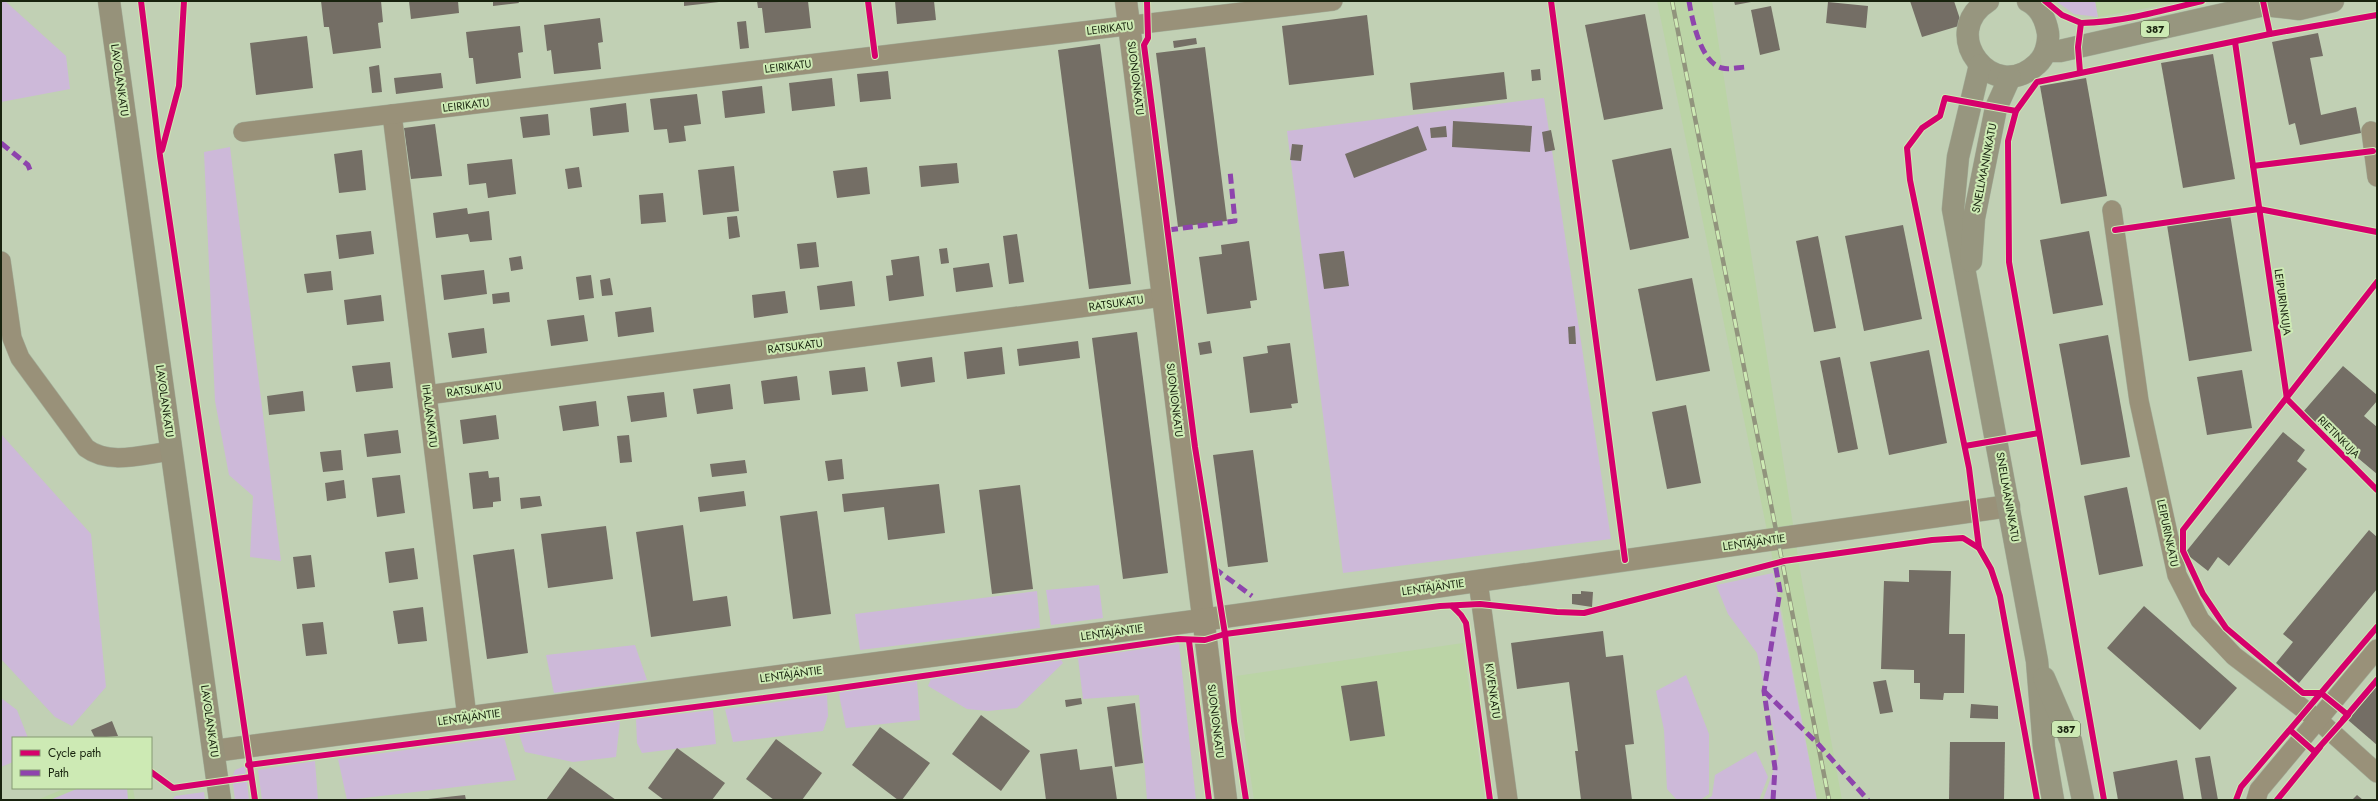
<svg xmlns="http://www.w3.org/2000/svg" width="2378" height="801" viewBox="0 0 2378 801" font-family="Jost,sans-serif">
	<rect width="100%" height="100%" fill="#c1d0b4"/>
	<!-- built -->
	<g fill="#bbd4a6">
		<path d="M1657 1H1712L1801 576 1842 800H1817L1769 540Z"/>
		<path d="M2095 1H2185L2098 17Z"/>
		<path d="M1463 643 1485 800H1254L1236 676Z"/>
		<path d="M66 788H133L135 800H37Z"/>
	</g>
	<!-- green -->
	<g fill="#cdb9d9">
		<path d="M1 1H5L66 56 70 89 1 102Z"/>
		<path d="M2056 1H2095L2098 17 2074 14Z"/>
		<path d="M1544 98 1611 539 1343 573 1287 131Z"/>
		<path d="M230 147 281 561 250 557 253 496 229 475 215 401 204 152Z"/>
		<path d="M1 434 91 534 106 687 72 726 55 717 1 659Z"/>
		<path d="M1773 573 1817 800H1763L1779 755 1757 653 1728 614 1716 585Z"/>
		<path d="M1099 585 1103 618 1051 625 1046 590Z"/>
		<path d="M1037 591 1040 628 860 650 855 614Z"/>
		<path d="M1179 644 1196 800H1147L1139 695 1083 699 1078 658Z"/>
		<path d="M635 645 647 680 554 693 546 655Z"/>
		<path d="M1061 660 1063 663 1017 708 988 711 967 709 928 686 931 679Z"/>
		<path d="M1686 675 1709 734V794L1700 800H1677L1667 789 1664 730 1656 691Z"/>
		<path d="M917 681 920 720 846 728 839 695 841 691Z"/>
		<path d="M827 695 828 716 823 731 733 742 725 709Z"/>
		<path d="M1 698 17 710 28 738H13V762L1 767Z"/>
		<path d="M713 710 716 744 642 753 637 743 636 719Z"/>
		<path d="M620 721 616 757 573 762 525 752 519 734Z"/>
		<path d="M504 737 516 780 347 800 338 759Z"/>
		<path d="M1756 751 1768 777 1759 800H1706L1712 796 1715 775Z"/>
		<path d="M315 761 318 800H262L258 770Z"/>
		<path d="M245 766 249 800H235L232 777 235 770Z"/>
		<path d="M79 788H127L128 800H50Z"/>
		<path d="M204 792 205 800H172L175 796Z"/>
	</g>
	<!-- building -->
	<g fill="#746e65">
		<path d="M321 1H381L383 22 378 23 381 48 333 54 329 27H324Z"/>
		<path d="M409 1H458L459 13 411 19Z"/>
		<path d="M493 1H518L519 3 493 6Z"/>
		<path d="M684 1H719V2L684 6Z"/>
		<path d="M757 1H808L811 28 765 33 762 8H758Z"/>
		<path d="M895 1H934L936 20 897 24Z"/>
		<path d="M1734 1H1751V2L1735 5Z"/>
		<path d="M1910 1H1954L1962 25 1922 37Z"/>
		<path d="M1828 2 1868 6 1866 28 1826 23Z"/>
		<path d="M1771 6 1780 50 1760 55 1751 10Z"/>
		<path d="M1645 14 1663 109 1604 120 1585 25Z"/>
		<path d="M1367 15 1374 75 1289 85 1282 26Z"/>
		<path d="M600 18 603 42 598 43 601 69 554 74 551 50 547 51 544 25Z"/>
		<path d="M746 21 749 48 740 49 737 22Z"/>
		<path d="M520 26 523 52 518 53 521 78 476 84 473 58H469L466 32Z"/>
		<path d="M2318 33 2323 56 2310 58 2321 115 2356 107 2361 133 2300 145 2295 123 2289 125 2272 42Z"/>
		<path d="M307 36 313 88 256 95 250 43Z"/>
		<path d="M1196 38 1197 44 1174 48 1173 41Z"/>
		<path d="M1100 44 1131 284 1089 289 1058 50Z"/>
		<path d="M1205 47 1227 221 1178 227 1156 53Z"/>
		<path d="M2213 54 2235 179 2183 188 2161 63Z"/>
		<path d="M379 65 382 92 372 93 369 67Z"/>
		<path d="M1540 69 1541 80 1532 81 1531 70Z"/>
		<path d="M888 71 891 99 860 102 857 74Z"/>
		<path d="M1504 72 1507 99 1413 110 1410 83Z"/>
		<path d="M441 73 443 88 396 94 394 78Z"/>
		<path d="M832 78 835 106 792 111 789 83Z"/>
		<path d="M2086 78 2107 196 2061 204 2040 86Z"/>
		<path d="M762 86 765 113 725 118 722 91Z"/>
		<path d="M697 94 701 124 684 126 686 141 669 143 667 129 654 130 650 99Z"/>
		<path d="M626 103 629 132 593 136 590 108Z"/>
		<path d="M548 114 550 135 523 138 520 117Z"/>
		<path d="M1453 121 1532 126 1530 152 1452 147Z"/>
		<path d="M435 124 442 176 411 179 404 128Z"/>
		<path d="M1418 126 1427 150 1354 178 1345 154Z"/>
		<path d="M1446 126 1447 137 1431 138 1430 128Z"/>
		<path d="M1551 130 1555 150 1545 152 1542 132Z"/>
		<path d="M1292 144 1303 145 1301 161 1290 160Z"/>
		<path d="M1671 148 1689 238 1630 250 1612 160Z"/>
		<path d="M362 150 366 190 339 193 334 154Z"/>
		<path d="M512 159 516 194 488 198 486 183 469 185 467 164Z"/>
		<path d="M957 163 959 183 921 187 919 166Z"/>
		<path d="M734 166 739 211 703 215 698 170Z"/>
		<path d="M579 167 582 187 568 189 565 169Z"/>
		<path d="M867 167 870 194 837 198 833 171Z"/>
		<path d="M663 193 666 222 641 224 639 195Z"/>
		<path d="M467 208 468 214 489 211 492 240 470 242 468 234 436 238 433 213Z"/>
		<path d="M2230 214 2252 351 2189 361 2167 225Z"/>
		<path d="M737 216 740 237 729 239 727 217Z"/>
		<path d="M1903 225 1922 319 1864 331 1845 236Z"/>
		<path d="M371 231 374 254 339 259 336 235Z"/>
		<path d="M2089 231 2103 305 2053 314 2040 240Z"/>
		<path d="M1017 234 1024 282 1009 284 1003 236Z"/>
		<path d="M1818 236 1836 328 1814 332 1796 241Z"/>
		<path d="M1249 241 1257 300 1250 301 1251 308 1207 314 1199 257 1222 254 1221 245Z"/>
		<path d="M816 242 819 267 800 269 797 244Z"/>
		<path d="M947 248 949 263 941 264 939 249Z"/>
		<path d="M1344 251 1349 286 1324 289 1319 254Z"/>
		<path d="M521 256 523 269 511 271 509 258Z"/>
		<path d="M919 256 924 296 889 301 886 276 893 275 891 260Z"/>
		<path d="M989 263 993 287 956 292 953 268Z"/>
		<path d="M484 270 487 294 444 300 441 275Z"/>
		<path d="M331 271 333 290 307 293 304 274Z"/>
		<path d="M591 275 594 298 579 300 576 277Z"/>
		<path d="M610 278 613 295 602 296 600 280Z"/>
		<path d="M1692 278 1710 371 1656 381 1638 289Z"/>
		<path d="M852 281 855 306 820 310 817 286Z"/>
		<path d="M785 291 788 313 754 318 752 295Z"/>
		<path d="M509 292 510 302 493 304 492 294Z"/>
		<path d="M381 295 384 321 347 325 344 300Z"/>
		<path d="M651 307 654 332 618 337 615 312Z"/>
		<path d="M584 315 588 341 551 346 547 320Z"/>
		<path d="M1575 326 1576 344H1569L1568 327Z"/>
		<path d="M484 328 487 353 452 358 448 333Z"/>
		<path d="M1137 332 1168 573 1123 579 1092 338Z"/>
		<path d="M2108 335 2130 457 2081 465 2059 344Z"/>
		<path d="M1078 341 1080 358 1019 366 1017 349Z"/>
		<path d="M1210 341 1212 353 1200 355 1198 343Z"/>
		<path d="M1290 343 1298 403 1291 404 1292 408 1250 413 1243 357 1268 353 1267 346Z"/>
		<path d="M1002 347 1005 374 967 379 964 352Z"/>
		<path d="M1929 350 1947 443 1889 455 1870 362Z"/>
		<path d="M932 357 935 382 901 387 897 362Z"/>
		<path d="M1840 357 1858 449 1838 453 1820 361Z"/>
		<path d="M390 362 393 388 356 392 352 366Z"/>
		<path d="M2343 366 2377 395V401L2364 416 2377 427V474L2303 412Z"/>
		<path d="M865 367 868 391 832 395 829 371Z"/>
		<path d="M2242 370 2252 428 2207 435 2197 377Z"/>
		<path d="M797 376 800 400 764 404 761 381Z"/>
		<path d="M730 384 733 409 697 414 693 389Z"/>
		<path d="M303 391 305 411 269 415 267 396Z"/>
		<path d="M664 392 667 417 631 422 627 396Z"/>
		<path d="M596 401 599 426 563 431 559 406Z"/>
		<path d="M1686 405 1701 483 1667 489 1652 412Z"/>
		<path d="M496 415 499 439 463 444 460 420Z"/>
		<path d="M398 430 401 453 367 457 364 434Z"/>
		<path d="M2283 432 2305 450 2297 461 2307 469 2229 566 2218 557 2208 571 2185 553Z"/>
		<path d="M629 435 632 462 620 463 617 436Z"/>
		<path d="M341 450 343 470 323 472 320 452Z"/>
		<path d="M1253 450 1268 562 1228 567 1213 455Z"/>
		<path d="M842 459 844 479 828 481 825 461Z"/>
		<path d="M745 460 747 473 712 477 710 464Z"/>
		<path d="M488 471 489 478 499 477 501 501 493 502V507L473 509 469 473Z"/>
		<path d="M400 475 405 513 377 517 372 478Z"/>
		<path d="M344 480 346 498 327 501 325 483Z"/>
		<path d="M939 484 945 533 888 540 884 507 844 512 842 494Z"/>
		<path d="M1020 485 1033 589 992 594 979 490Z"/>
		<path d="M2127 487 2143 566 2099 575 2084 496Z"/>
		<path d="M744 491 746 506 700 512 698 497Z"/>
		<path d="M540 496 542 506 521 509 520 498Z"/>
		<path d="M817 511 831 614 793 619 780 516Z"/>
		<path d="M683 525 693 601 727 596 731 626 651 637 636 532Z"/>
		<path d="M606 526 613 579 548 588 541 534Z"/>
		<path d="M2369 530 2377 537V589L2299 683 2276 663 2293 642 2283 634Z"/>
		<path d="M414 548 418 579 389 583 385 552Z"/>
		<path d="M514 549 528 653 487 659 473 555Z"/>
		<path d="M311 555 315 587 297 589 293 557Z"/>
		<path d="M1909 570 1951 571 1949 634H1965L1964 693H1944L1943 700 1920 699V683H1914V670L1881 669 1884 581 1909 582Z"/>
		<path d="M1581 591 1593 592 1592 607 1572 604V594H1581Z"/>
		<path d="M2144 606 2237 688 2200 730 2107 648Z"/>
		<path d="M423 607 427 641 398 644 393 611Z"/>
		<path d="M323 622 327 654 306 656 302 624Z"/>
		<path d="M1603 631 1606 657 1623 655 1634 744 1625 745 1632 800H1581L1575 751H1578L1569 682 1517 689 1511 643Z"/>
		<path d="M1886 680 1893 712 1880 714 1873 682Z"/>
		<path d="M1377 681 1385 736 1350 741 1341 686Z"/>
		<path d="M2377 686V745L2348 720Z"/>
		<path d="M1081 698 1082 704 1066 707 1065 700Z"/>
		<path d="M1135 703 1143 763 1115 767 1107 707Z"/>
		<path d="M1971 704 1998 706V719L1970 718Z"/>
		<path d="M981 715 1030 751 1001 791 952 754Z"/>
		<path d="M112 721 118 736 95 738 91 730Z"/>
		<path d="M880 727 930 763 902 800H898L852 765Z"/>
		<path d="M776 739 822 773 802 800H774L746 779Z"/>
		<path d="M1950 742H2005L2004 800H1949Z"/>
		<path d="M677 748 725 783 712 800H664L648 788Z"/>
		<path d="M1077 749 1080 770 1112 766 1117 800H1046L1040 754Z"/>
		<path d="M2210 756 2218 800H2202L2195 758Z"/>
		<path d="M2177 760 2184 800H2118L2113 772Z"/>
		<path d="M570 767 616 800H546Z"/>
		<path d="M465 795 466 800H428V799Z"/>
		<path d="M2357 795 2363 800H2352Z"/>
	</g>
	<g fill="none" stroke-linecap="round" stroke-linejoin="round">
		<!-- minor casing -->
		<g stroke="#a3ae99" stroke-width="20">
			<g id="minor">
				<path d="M392 114 467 717"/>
				<path d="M2371 131 2377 177"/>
				<path d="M243 132 1333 1"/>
				<path d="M2112 210 2139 401 2177 575 2200 620 2234 656 2318 720 2377 773"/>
				<path d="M1 261 12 338 20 358 86 448C110 466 144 454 172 451"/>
				<path d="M427 395 1162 297"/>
				<path d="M1478 581 1508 800"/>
				<path d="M2256 800 2259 790 2377 649"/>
			</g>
		</g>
		<!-- tertiary casing -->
		<g stroke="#a3ae99" stroke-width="23">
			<g id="tertiary">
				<path d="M1126 1 1226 800"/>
				<path d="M214 751 1202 620 2009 506"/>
			</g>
		</g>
		<!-- secondary casing -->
		<g stroke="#a3ae99" stroke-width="23">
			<path id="secondary" d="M109 1 220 800"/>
		</g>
		<!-- primary casing -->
		<g stroke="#a3ae99" stroke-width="23">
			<g id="primary">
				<path d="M1988 1C1937 33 1993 106 2037 64 2045 57 2049 44 2048 33 2046 21 2040 7 2028 1"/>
				<path d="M2046 51H2060L2264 5 2299 9 2333 1"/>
				<path d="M1980 65 1958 157 1953 209 2037 661 2044 747 2053 800"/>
				<path d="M1971 261 1974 218 1996 108 2010 77"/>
				<path d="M2044 678 2071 741 2083 800"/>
			</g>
		</g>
		<!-- minor -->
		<use href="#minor" stroke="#999179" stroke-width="19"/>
		<!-- tertiary -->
		<use href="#tertiary" stroke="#999179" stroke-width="22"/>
		<!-- secondary -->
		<use href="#secondary" stroke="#96927a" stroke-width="22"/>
		<!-- primary -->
		<use href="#primary" stroke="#97967f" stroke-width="22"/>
		<!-- rail casing -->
		<g stroke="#91947d" stroke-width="4.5">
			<path id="rail" d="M1672 1 1829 800"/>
		</g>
		<!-- rail -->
		<use href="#rail" stroke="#cdeab4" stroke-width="3" stroke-dasharray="9" stroke-linecap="butt"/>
		<!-- quiet -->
		<g stroke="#8e44ad" stroke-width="5" stroke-dasharray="10 5" stroke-linecap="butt">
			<path d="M1689 1C1692 20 1701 63 1722 68 1729 70 1740 67 1747 67"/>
			<path d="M1 143 28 165 30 170"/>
			<path d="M1168 230 1235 221 1230 171"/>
			<path d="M1214 568 1252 596"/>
			<path d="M1764 691 1819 745 1868 800"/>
			<path d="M1773 800 1775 768 1764 691 1780 591 1775 563"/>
		</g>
		<!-- cycleway casing -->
		<g stroke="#cdeab4" stroke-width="8">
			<g id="cycleway">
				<path d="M141 1 160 156 255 800"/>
				<path d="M868 1 875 56"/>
				<path d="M1147 1 1148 38 1144 45 1195 447 1225 634 1234 721 1246 800"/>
				<path d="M1551 1 1625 560"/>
				<path d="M2045 1 2062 15 2081 23 2078 47 2080 72"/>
				<path d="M2263 1 2270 34 2377 15"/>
				<path d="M2081 23C2122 22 2162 11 2202 1"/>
				<path d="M2235 42 2287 399"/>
				<path d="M2016 111 1945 98 1940 116 1922 128 1907 148 1910 180 1969 468 1979 548 1991 569 2000 596 2037 800"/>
				<path d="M162 150 179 86 184 1"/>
				<path d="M2253 166 2373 151"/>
				<path d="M2115 230 2259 209 2377 232"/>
				<path d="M2287 399 2377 490"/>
				<path d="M1965 446 2039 433"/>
				<path d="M1452 606 1461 615 1466 623 1490 800"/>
				<path d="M1189 641 1209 800"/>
				<path d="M2343 720 2377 680"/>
				<path d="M2290 730 2315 752 2348 715 2321 693H2303L2226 628 2203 594 2183 551V530L2377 282"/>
				<path d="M248 765 833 689 1178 639 1205 640 1225 634 1440 606 1480 604 1557 612 1584 613 1784 561 1932 540 1963 538 1979 548"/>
				<path d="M151 772 173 788 251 777"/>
				<path d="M2104 800 2009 262 2008 141 2016 111 2037 82 2270 34"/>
				<path d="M2236 800 2241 787 2377 627"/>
				<path d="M2277 800 2320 747"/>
			</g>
		</g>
		<!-- cycleway -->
		<use href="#cycleway" stroke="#d6006c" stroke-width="6"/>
	</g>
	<g text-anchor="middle" stroke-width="4" stroke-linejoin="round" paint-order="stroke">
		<!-- shield labels -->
		<g fill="#cdeab4" stroke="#4e5f40" stroke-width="1">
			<rect x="2141" y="21" width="28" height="16" rx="3"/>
			<rect x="2052" y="721" width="28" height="16" rx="3"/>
		</g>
		<g font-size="10" font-weight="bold" fill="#18230e">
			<text x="2155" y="33">387</text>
			<text x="2066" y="733">387</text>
		</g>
		<!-- street labels -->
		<g font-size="11" fill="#18230e" stroke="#cdeab4">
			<text transform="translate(1110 28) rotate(-7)" y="4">LEIRIKATU</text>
			<text transform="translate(788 66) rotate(-7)" y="4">LEIRIKATU</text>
			<text transform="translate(1136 78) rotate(83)" y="4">SUONIONKATU</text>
			<text transform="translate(120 80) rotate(82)" y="4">LAVOLANKATU</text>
			<text transform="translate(466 105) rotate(-7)" y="4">LEIRIKATU</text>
			<text transform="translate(1984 168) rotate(-79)" y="4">SNELLMANINKATU</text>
			<text transform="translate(2283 302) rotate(82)" y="4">LEIPURINKUJA</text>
			<text transform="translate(1116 303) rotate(-8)" y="4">RATSUKATU</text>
			<text transform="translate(795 346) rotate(-7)" y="4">RATSUKATU</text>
			<text transform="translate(474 389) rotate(-8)" y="4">RATSUKATU</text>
			<text transform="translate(1175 400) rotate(83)" y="4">SUONIONKATU</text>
			<text transform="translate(165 401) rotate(82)" y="4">LAVOLANKATU</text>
			<text transform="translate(430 416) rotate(83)" y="4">IHALANKATU</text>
			<text transform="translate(2339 437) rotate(45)" y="4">RIETINKUJA</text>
			<text transform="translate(2008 497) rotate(80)" y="4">SNELLMANINKATU</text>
			<text transform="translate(2168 533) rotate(78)" y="4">LEIPURINKATU</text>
			<text transform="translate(1754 542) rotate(-8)" y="4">LENTÄJÄNTIE</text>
			<text transform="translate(1433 587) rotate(-8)" y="4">LENTÄJÄNTIE</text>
			<text transform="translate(1112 632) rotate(-8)" y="4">LENTÄJÄNTIE</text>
			<text transform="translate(791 674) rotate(-8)" y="4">LENTÄJÄNTIE</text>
			<text transform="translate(1493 691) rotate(82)" y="4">KIVENKATU</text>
			<text transform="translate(469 717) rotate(-8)" y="4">LENTÄJÄNTIE</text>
			<text transform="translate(210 721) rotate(82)" y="4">LAVOLANKATU</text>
			<text transform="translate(1216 721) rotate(83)" y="4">SUONIONKATU</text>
		</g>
	</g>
	<!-- border -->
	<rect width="2378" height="801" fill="none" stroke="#18230e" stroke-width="4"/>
	<!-- legend -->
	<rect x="12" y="737" width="140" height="52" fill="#cdeab4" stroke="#859a72"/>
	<rect x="20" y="750" width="20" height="6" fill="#d6006c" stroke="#859a72"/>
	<text x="48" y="757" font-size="12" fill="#18230e">Cycle path</text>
	<rect x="20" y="770" width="20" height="6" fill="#8e44ad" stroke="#859a72"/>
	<text x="48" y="777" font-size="12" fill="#18230e">Path</text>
</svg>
